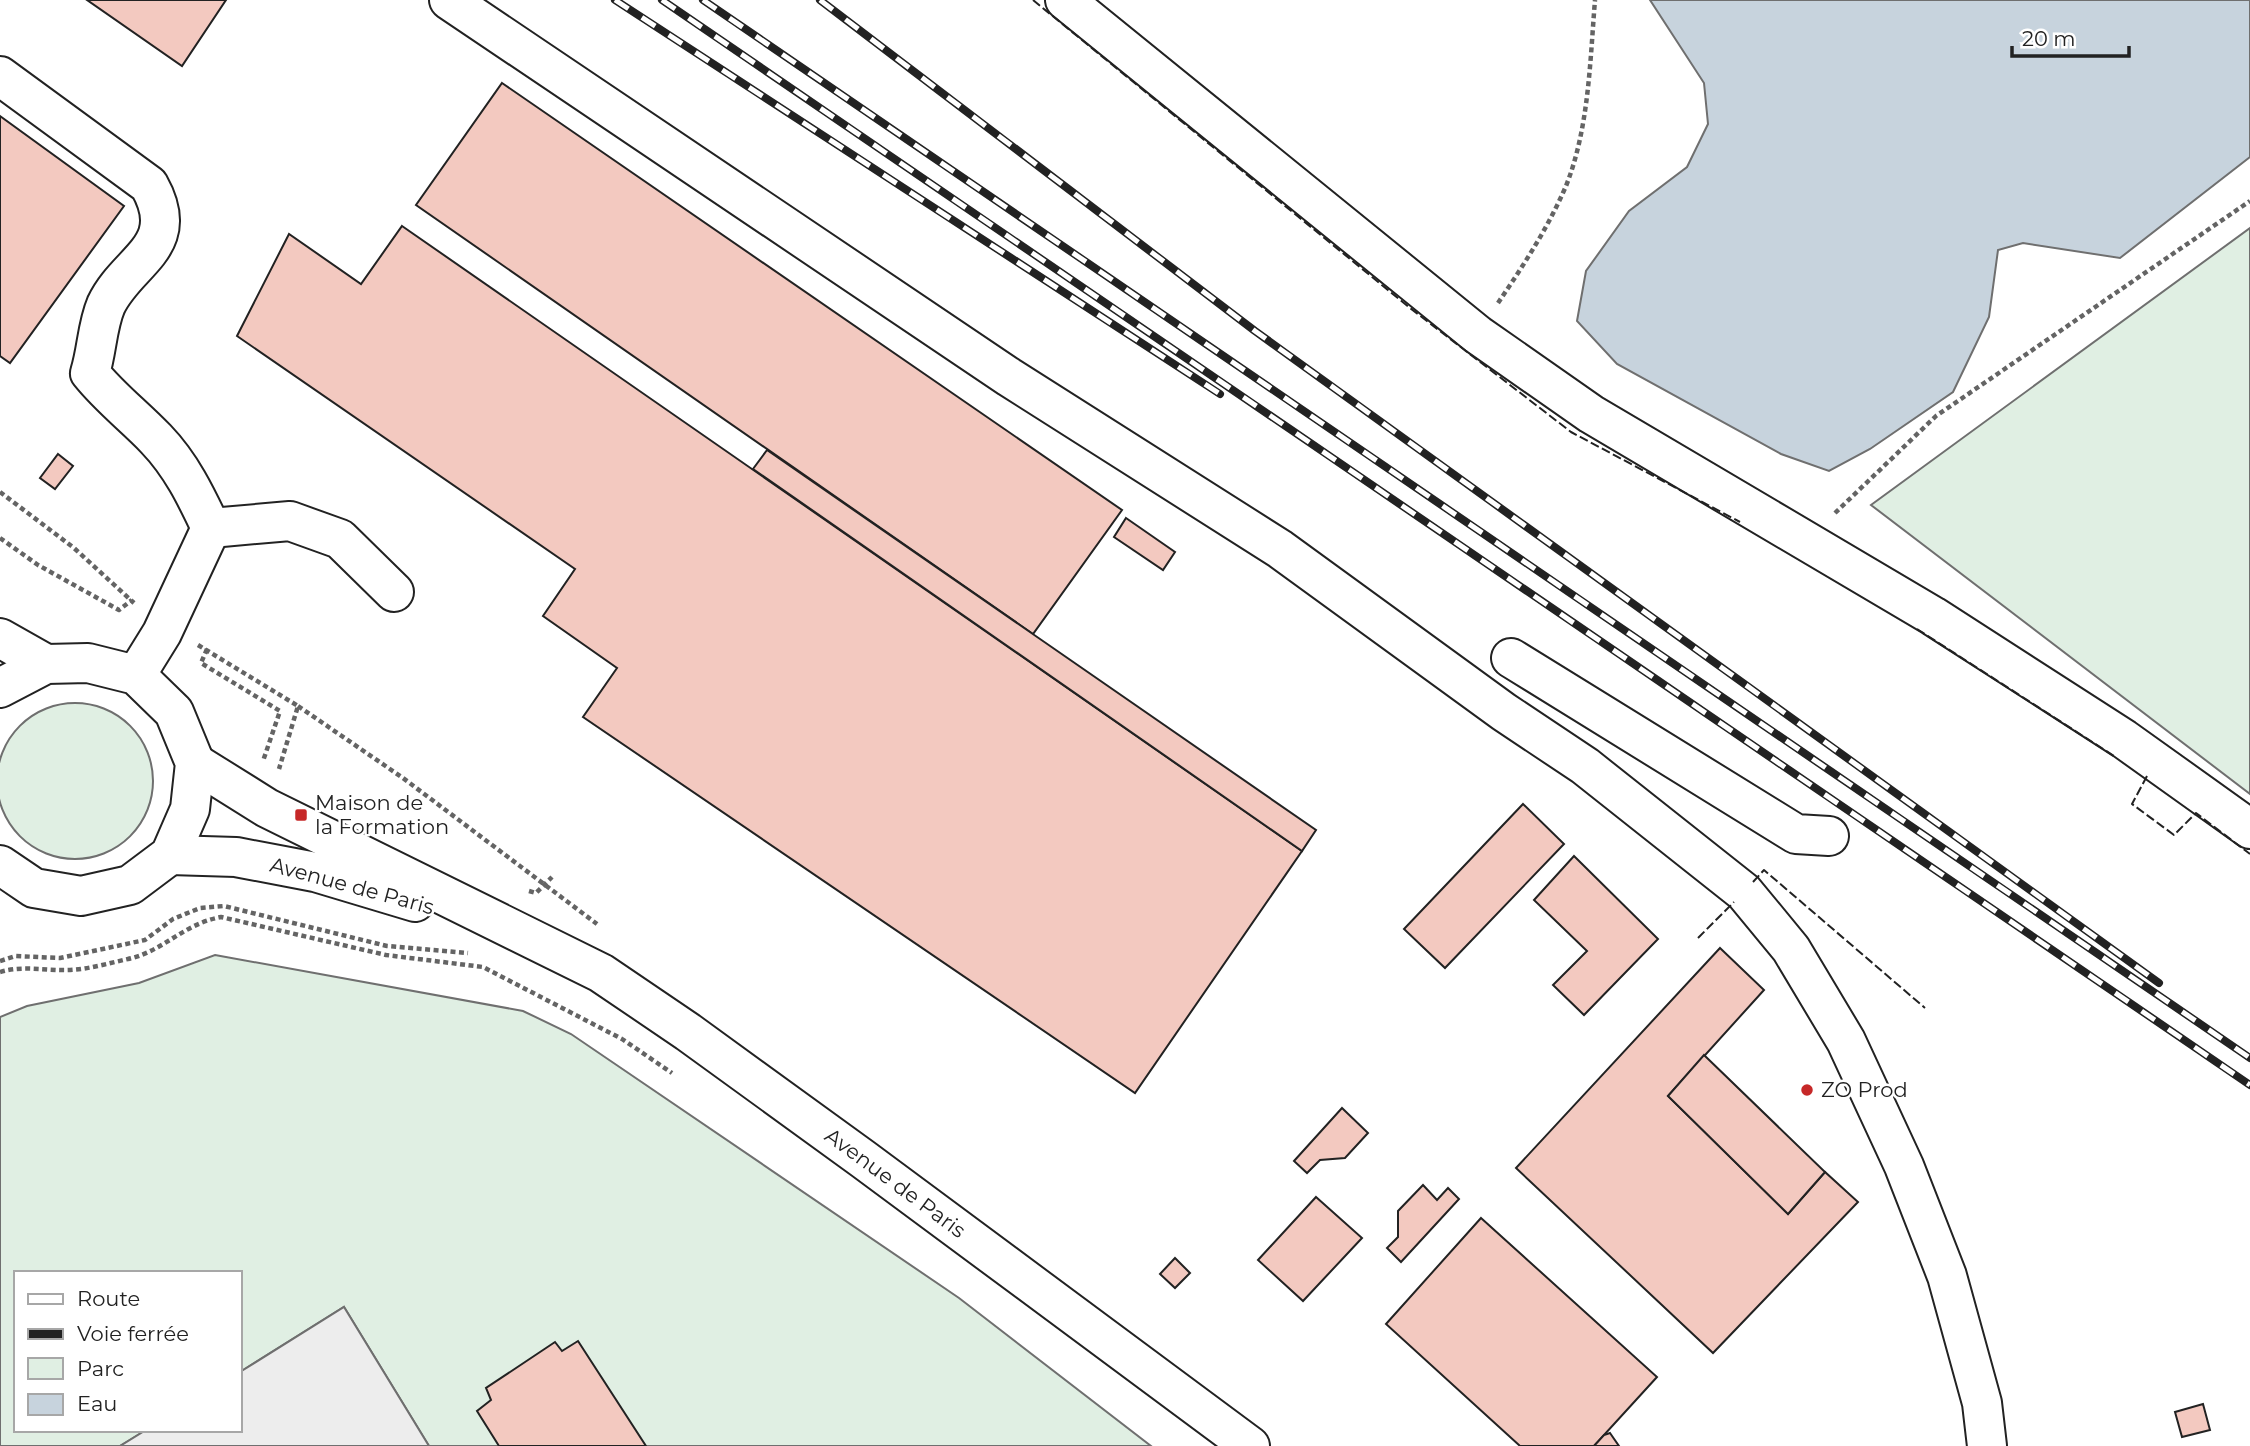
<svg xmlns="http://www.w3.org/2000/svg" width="2250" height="1446" viewBox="0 0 2250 1446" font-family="Montserrat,sans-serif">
	<rect width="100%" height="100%" fill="#fff"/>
	<!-- green -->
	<g fill="#e0efe3" stroke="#6f6f6f" stroke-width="2">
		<path d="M2250 228V794L1871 505Z"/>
		<circle cx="75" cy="781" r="78"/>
		<path d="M215 955 523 1011 571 1034 959 1298 1151 1446H429L344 1307 240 1372V1273H16V1430H146L120 1446H0V1017L27 1006 139 983Z"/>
	</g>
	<!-- parking -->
	<path fill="#ededed" stroke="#6f6f6f" stroke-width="2" d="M344 1307 429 1446H120L146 1430H240V1372Z"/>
	<!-- water -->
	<path fill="#c7d3dd" stroke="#6f6f6f" stroke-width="2" d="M1650 0H2250V157L2120 258 2023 243 1998 250 1989 317 1953 392 1870 449 1829 471 1781 454 1617 364 1577 321 1586 271 1629 211 1687 167 1708 124 1704 83Z"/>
	<!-- building -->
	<g fill="#f3c9c0" stroke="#222" stroke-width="2">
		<path d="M87 0H226L182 66Z"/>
		<path d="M502 83 1122 510 1033 634 416 205Z"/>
		<path d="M0 116 124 206 10 363 0 356Z"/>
		<path d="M402 226 1302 851 1135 1093 583 717 617 668 543 616 575 569 237 336 289 234 361 284Z"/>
		<path d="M767 450 1316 830 1302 851 753 469Z"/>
		<path d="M58 454 73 466 55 489 40 478Z"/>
		<path d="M1126 518 1175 552 1163 570 1114 537Z"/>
		<path d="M1523 804 1564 844 1445 968 1404 929Z"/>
		<path d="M1574 856 1658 939 1584 1015 1553 985 1587 951 1534 900Z"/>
		<path d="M1720 948 1764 990 1668 1096 1788 1214 1825 1172 1858 1202 1713 1353 1516 1168Z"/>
		<path d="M1704 1055 1825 1172 1788 1214 1668 1096Z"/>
		<path d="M1342 1108 1368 1133 1345 1158 1320 1160 1307 1173 1294 1161Z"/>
		<path d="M1423 1185 1437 1200 1448 1188 1459 1199 1401 1262 1387 1248 1398 1237V1211Z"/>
		<path d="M1316 1197 1362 1238 1303 1301 1258 1260Z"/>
		<path d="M1481 1218 1657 1377 1594 1446H1520L1386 1324Z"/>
		<path d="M1175 1258 1190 1273 1175 1288 1160 1274Z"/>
		<path d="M578 1341 646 1446H499L477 1411 491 1400 486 1388 555 1342 562 1351Z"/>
		<path d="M2203 1404 2210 1430 2182 1437 2175 1412Z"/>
		<path d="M1610 1433 1619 1446H1594L1604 1435Z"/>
	</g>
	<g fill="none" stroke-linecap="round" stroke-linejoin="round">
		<!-- minor casing -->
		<g stroke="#222" stroke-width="42">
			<g id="minor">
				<path d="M449 0 1009 377 1280 549 1504 712 1585 766 1744 892 1791 949 1846 1041 1904 1166 1947 1276 1982 1403 1987 1446"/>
				<path d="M1065 0 1478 335 1591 414 1933 616 2124 739 2250 829"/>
				<path d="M0 76 149 185C184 247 127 260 106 305 97 326 97 351 90 373 110 398 134 416 156 439 181 465 196 496 211 528"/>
				<path d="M211 528 290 521 340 539 394 592"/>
				<path d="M1511 658 1796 834 1829 836"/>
				<path d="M136 675 162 633 211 528"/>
			</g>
		</g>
		<!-- major casing -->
		<g stroke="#222" stroke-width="42">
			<g id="major">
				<path d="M0 638 46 664"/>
				<path d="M0 688 46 664 88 663 136 675 174 712 195 763 190 809 170 855 130 885 81 896 34 888 0 865"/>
				<path id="s1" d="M195 763 267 808 601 973 688 1032 863 1159 1250 1446"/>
				<path d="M170 855 236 857 315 872 415 902"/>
			</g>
		</g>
		<!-- path -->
		<g stroke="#646464" stroke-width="4.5" stroke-dasharray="5 3.5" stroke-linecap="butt">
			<path d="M1498 303C1523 266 1548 228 1566 186 1589 128 1590 61 1595 0"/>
			<path d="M0 492 74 548 134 603"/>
			<path d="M1835 513 1936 416 2250 201"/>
			<path d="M0 538 38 565 119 610 132 600"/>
			<path d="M198 645 298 706 279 769"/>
			<path d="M207 649 201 663 280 711 263 761"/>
			<path d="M298 706 403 778 597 924"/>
			<path d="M529 891 536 893 552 877"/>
			<path d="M0 961 16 956 60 958 145 940 173 919 200 908 224 906 387 946 468 953"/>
			<path d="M0 972C23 965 46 971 70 970 89 969 110 963 128 959 164 951 183 924 221 917L386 955 483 967 622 1039 672 1073"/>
		</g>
		<!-- minor -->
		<use href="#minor" stroke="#fff" stroke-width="38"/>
		<!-- major -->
		<use href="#major" stroke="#fff" stroke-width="38"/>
		<!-- rail casing -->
		<g stroke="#222" stroke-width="8">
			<g id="rail">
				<path d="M615 0 1220 394"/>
				<path d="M662 0 2250 1085"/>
				<path d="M703 0 2250 1058"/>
				<path d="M820 0 1255 331 2159 983"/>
			</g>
		</g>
		<!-- rail -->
		<use href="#rail" stroke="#fff" stroke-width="5" stroke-dasharray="16" stroke-linecap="butt"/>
		<!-- fence -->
		<g stroke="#222" stroke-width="2" stroke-dasharray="9 3.5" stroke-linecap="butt">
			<path d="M1033 0 1410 308 1571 432 1740 522"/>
			<path d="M1917 629 2114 756"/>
			<path d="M2147 776 2132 804 2174 835 2196 813 2250 854"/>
			<path d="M1753 882 1764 870 1925 1008"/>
			<path d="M1698 938 1734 902"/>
		</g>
	</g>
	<!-- markers -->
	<g fill="#c62828" stroke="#fff" stroke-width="2.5">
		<rect x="294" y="808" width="14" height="14" rx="3.5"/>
		<circle cx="1807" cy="1090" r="7"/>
	</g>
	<g text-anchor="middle" stroke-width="5" stroke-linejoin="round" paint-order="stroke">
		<!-- poi labels -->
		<g font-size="21" fill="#222" stroke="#fff" text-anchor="start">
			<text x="315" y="810">Maison de<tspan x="315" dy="24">la Formation</tspan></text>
			<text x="1821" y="1097">ZO Prod</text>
		</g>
		<!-- street labels -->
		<g font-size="21" fill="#222" stroke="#fff">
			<text transform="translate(352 886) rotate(15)" y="7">Avenue de Paris</text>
			<text dy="7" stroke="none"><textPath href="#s1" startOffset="819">Avenue de Paris</textPath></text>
		</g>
	</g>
	<!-- legend -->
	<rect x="14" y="1271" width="228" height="161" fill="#ffffff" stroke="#a7a7a7" stroke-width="2"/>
	<rect x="28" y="1294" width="35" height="10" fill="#ffffff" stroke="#a7a7a7" stroke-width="2"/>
	<text x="77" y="1306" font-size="21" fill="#222222">Route</text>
	<rect x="28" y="1329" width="35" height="10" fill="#222222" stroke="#a7a7a7" stroke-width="2"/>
	<text x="77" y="1341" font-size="21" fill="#222222">Voie ferrée</text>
	<rect x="28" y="1358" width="35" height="21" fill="#e0efe3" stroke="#a7a7a7" stroke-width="2"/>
	<text x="77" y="1376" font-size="21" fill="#222222">Parc</text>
	<rect x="28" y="1394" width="35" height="21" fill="#c7d3dd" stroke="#a7a7a7" stroke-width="2"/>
	<text x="77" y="1411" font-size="21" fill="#222222">Eau</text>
	<!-- scale -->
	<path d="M2012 46v10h117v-10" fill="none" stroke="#222222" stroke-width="3.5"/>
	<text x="2022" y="46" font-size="21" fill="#222222" stroke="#ffffff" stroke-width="5" paint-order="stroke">20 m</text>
</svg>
